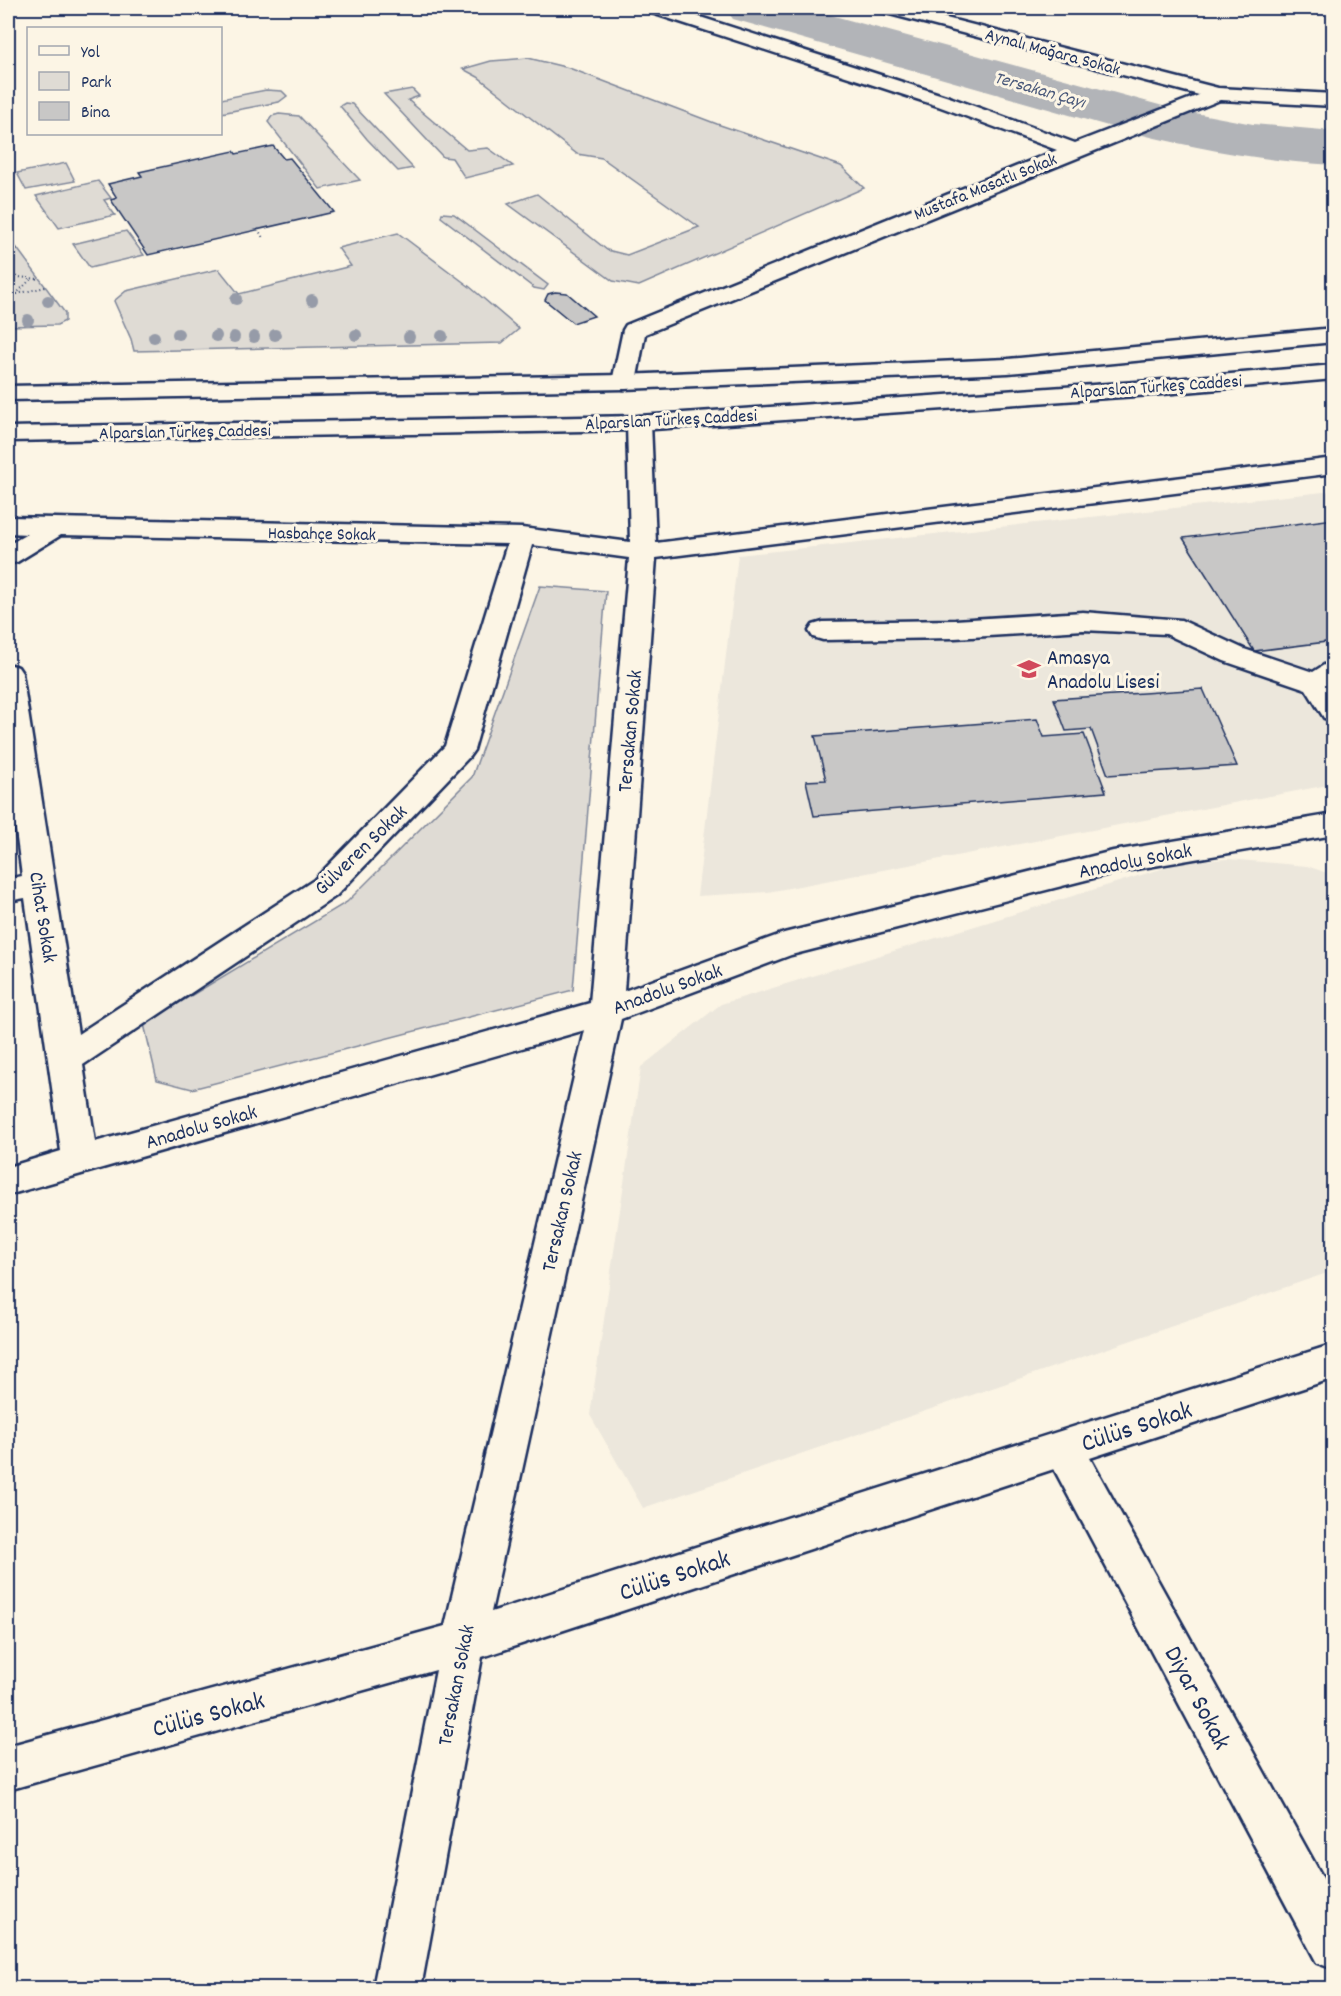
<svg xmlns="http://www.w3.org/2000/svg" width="1341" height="1996" viewBox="0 0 1341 1996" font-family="Dekko,sans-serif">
	<rect width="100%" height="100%" fill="#fcf5e5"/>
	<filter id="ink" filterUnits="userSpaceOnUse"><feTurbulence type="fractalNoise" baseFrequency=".0167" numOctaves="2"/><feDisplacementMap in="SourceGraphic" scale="12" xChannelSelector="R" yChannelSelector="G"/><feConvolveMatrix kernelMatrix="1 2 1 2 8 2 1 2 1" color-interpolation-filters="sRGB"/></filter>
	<g filter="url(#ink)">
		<!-- built -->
		<g fill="#ece7dc">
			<path d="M1333 491V784L768 892 697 896 738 555Z"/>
			<path d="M1229 859 1307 866 1333 875V1271L643 1508 590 1415 641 1067 721 1004 1187 861Z"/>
		</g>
		<!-- green -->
		<g fill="#dfdbd4" stroke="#7d8599" stroke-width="1.5">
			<path d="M528 58 569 68 717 124 841 166 864 188 639 286 613 281 508 204 537 194 607 250 627 255 699 227 602 158 577 154 478 77 463 69 491 61Z"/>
			<path d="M412 89 419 96 408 100 467 150 488 148 513 166 465 178 452 158 443 157 384 94Z"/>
			<path d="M266 90 282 91 287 96 279 102 221 113V99Z"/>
			<path d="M345 103 352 104 413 168 398 171 367 139 340 106Z"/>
			<path d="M279 114 299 116 360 180 320 189 268 122 272 116Z"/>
			<path d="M66 163 75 181 26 190 17 173Z"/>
			<path d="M98 181 111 198 104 200 115 215 59 228 36 196Z"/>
			<path d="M442 213 454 214 548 285 544 290 534 288 441 217Z"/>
			<path d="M126 231 144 255 90 268 73 244Z"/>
			<path d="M398 233 470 287 519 329 502 343 134 351 131 339 114 301 126 291 219 269 239 294 351 266 338 248Z"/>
			<path d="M8 236 65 313V321L57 325 8 326Z"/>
			<path d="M540 586 606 591 573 990 192 1089 157 1080 144 1024 347 902 472 777Z"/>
		</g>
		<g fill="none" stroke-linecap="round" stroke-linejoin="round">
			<!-- river -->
			<path fill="#b2b4b8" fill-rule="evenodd" d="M725 8H805L1174 109 1253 124 1334 131V165C1259 161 1188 147 1115 128L733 19Z"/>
		</g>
		<!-- building -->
		<g fill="#c8c7c6" stroke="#1b2f5e" stroke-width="1.5">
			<path d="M273 146 284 159 290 158 334 212 148 255 111 200 117 198 108 184 142 176 139 172 234 151 236 154Z"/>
			<path d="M555 292 567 293 594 316 573 323 545 300 548 294Z"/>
			<path d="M1334 519V641L1254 651 1183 538Z"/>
			<path d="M1203 689 1237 766 1108 775 1091 729 1066 731 1054 699Z"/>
			<path d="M1037 719 1044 737 1084 734 1106 792 814 816 806 781 826 780 815 736Z"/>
		</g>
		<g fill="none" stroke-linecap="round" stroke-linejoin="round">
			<!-- minor casing -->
			<g stroke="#1b2f5e" stroke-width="5">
				<g id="minor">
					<path d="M646 8H672L952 98 1075 143 1199 95 882 12 879 8H907L1218 88 1334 94V106L1220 100 645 334 636 382 632 387 624 389 616 387 612 382 623 330 626 325 1057 150 938 106 649 12Z"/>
					<path d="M639 416 648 418 651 423 656 543 1334 458V473L656 558 624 991 784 933 1113 851 1334 814V835L1113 873 791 955 621 1019 491 1612 1334 1344V1378L1090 1458 1334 1898V1969L1317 1963 1054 1469 482 1657 421 1988H373L436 1670 8 1790V1746L445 1626 585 1030 8 1195V1167L61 1151 25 898 8 901V879L22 876 8 770V664L18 667 22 673 78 1034 314 880 445 746 507 544 61 535 17 562 8 564V545L27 534 8 533V517L522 528 630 542 627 423 630 418ZM532 545 629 558 590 1003 95 1142 83 1065 336 896 469 757 474 750Z"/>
					<path d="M1083 612 1181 620 1244 649 1313 672 1324 665 1334 662V720L1324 718 1306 689 1224 661 1166 634 1083 630 955 638 823 640 813 637 809 631 813 625 823 622 955 620Z"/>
				</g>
			</g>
			<!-- highway casing -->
			<g stroke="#1b2f5e" stroke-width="5">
				<g id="highway">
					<path d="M1334 328V342L1008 373 624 389 8 400V386L624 375 1008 359Z"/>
					<path d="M1334 365V379L1151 395 639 430 8 441V427L639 416 1151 381Z"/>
				</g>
			</g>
			<!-- path -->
			<g stroke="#1b2f5e" stroke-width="2" stroke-dasharray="1 3" stroke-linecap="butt">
				<path d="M258 229 263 238"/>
				<path d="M8 248 17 249"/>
				<path d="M8 276 39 279"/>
				<path d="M17 294 45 287"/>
				<path d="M8 297 16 294 32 278"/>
			</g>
			<!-- minor -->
			<use href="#minor" fill="#fcf5e5" fill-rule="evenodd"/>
			<!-- highway -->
			<use href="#highway" fill="#fcf5e5" fill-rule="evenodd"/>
		</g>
		<!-- trees -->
		<g fill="#969ba8">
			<circle cx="236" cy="299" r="6"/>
			<circle cx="312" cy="300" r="6"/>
			<circle cx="48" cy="301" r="6"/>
			<circle cx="28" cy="320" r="6"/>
			<circle cx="178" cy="334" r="6"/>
			<circle cx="275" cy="335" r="6"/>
			<circle cx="356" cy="335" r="6"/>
			<circle cx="216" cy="336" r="6"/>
			<circle cx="442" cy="336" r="6"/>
			<circle cx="154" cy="337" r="6"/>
			<circle cx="234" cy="337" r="6"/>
			<circle cx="254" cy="337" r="6"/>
			<circle cx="409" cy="337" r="6"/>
		</g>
	</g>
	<!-- icons -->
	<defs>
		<g id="school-bare" transform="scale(1.8)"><path d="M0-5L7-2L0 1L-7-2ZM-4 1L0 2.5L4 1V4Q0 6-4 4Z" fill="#d1495b" stroke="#fcf5e5" stroke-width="2.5" paint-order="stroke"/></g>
	</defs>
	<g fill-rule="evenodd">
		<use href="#school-bare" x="1029" y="669"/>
	</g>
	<g text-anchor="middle" stroke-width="6" stroke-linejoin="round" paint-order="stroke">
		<!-- far-street labels -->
		<g font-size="18" fill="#1b2f5e" stroke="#fcf5e5">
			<text transform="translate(1053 51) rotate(15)" y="6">Aynalı Mağara Sokak</text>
			<text transform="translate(985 186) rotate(-22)" y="6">Mustafa Masatlı Sokak</text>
			<text transform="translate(1156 386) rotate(-4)" y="6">Alparslan Türkeş Caddesi</text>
			<text transform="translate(671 419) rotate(-3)" y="6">Alparslan Türkeş Caddesi</text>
			<text transform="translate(185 431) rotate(-1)" y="6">Alparslan Türkeş Caddesi</text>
			<text transform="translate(322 533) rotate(1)" y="6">Hasbahçe Sokak</text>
		</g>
		<!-- far-water labels -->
		<g font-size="18" font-style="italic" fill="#485779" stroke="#fcf5e5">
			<text transform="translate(1040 89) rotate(16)" y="6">Tersakan Çayı</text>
		</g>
		<!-- poi labels -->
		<g font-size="21" fill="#1b2f5e" stroke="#fcf5e5" text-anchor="start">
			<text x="1047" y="664">Amasya<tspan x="1047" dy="24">Anadolu Lisesi</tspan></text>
		</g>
		<!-- street labels -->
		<g font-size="21" fill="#1b2f5e" stroke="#fcf5e5">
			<text transform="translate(629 731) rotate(-85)" y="7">Tersakan Sokak</text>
			<text transform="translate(360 849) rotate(-44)" y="7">Gülveren Sokak</text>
			<text transform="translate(1135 860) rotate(-11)" y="7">Anadolu Sokak</text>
			<text transform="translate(44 917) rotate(81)" y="7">Cihat Sokak</text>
			<text transform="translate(667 988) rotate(-20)" y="7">Anadolu Sokak</text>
			<text transform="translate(201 1126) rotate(-16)" y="7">Anadolu Sokak</text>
			<text transform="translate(561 1211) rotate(-77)" y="7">Tersakan Sokak</text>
			<text transform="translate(455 1685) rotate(-79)" y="7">Tersakan Sokak</text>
		</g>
		<!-- near-street labels -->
		<g font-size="26" fill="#1b2f5e" stroke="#fcf5e5">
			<text transform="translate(1136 1425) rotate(-18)" y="9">Cülüs Sokak</text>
			<text transform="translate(674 1574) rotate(-18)" y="9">Cülüs Sokak</text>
			<text transform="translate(1199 1697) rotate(62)" y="9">Diyar Sokak</text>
			<text transform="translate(208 1713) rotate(-15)" y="9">Cülüs Sokak</text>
		</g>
	</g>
	<!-- margin -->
	<rect width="1341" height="1996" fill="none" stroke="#fcf5e5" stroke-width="30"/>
	<rect x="15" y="15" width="1311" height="1966" fill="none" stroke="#1b2f5e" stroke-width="2" filter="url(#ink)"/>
	<!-- legend -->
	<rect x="27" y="27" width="195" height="108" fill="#fcf5e5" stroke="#a2a6af" stroke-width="1.5"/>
	<rect x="39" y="46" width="30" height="9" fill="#fcf5e5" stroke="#a2a6af" stroke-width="1.5"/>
	<text x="81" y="57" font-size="18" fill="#1b2f5e">Yol</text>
	<rect x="39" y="72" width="30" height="18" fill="#dfdbd4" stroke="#a2a6af" stroke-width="1.5"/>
	<text x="81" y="87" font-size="18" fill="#1b2f5e">Park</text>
	<rect x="39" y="102" width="30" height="18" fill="#c8c7c6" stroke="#a2a6af" stroke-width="1.5"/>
	<text x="81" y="117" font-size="18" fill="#1b2f5e">Bina</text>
</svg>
